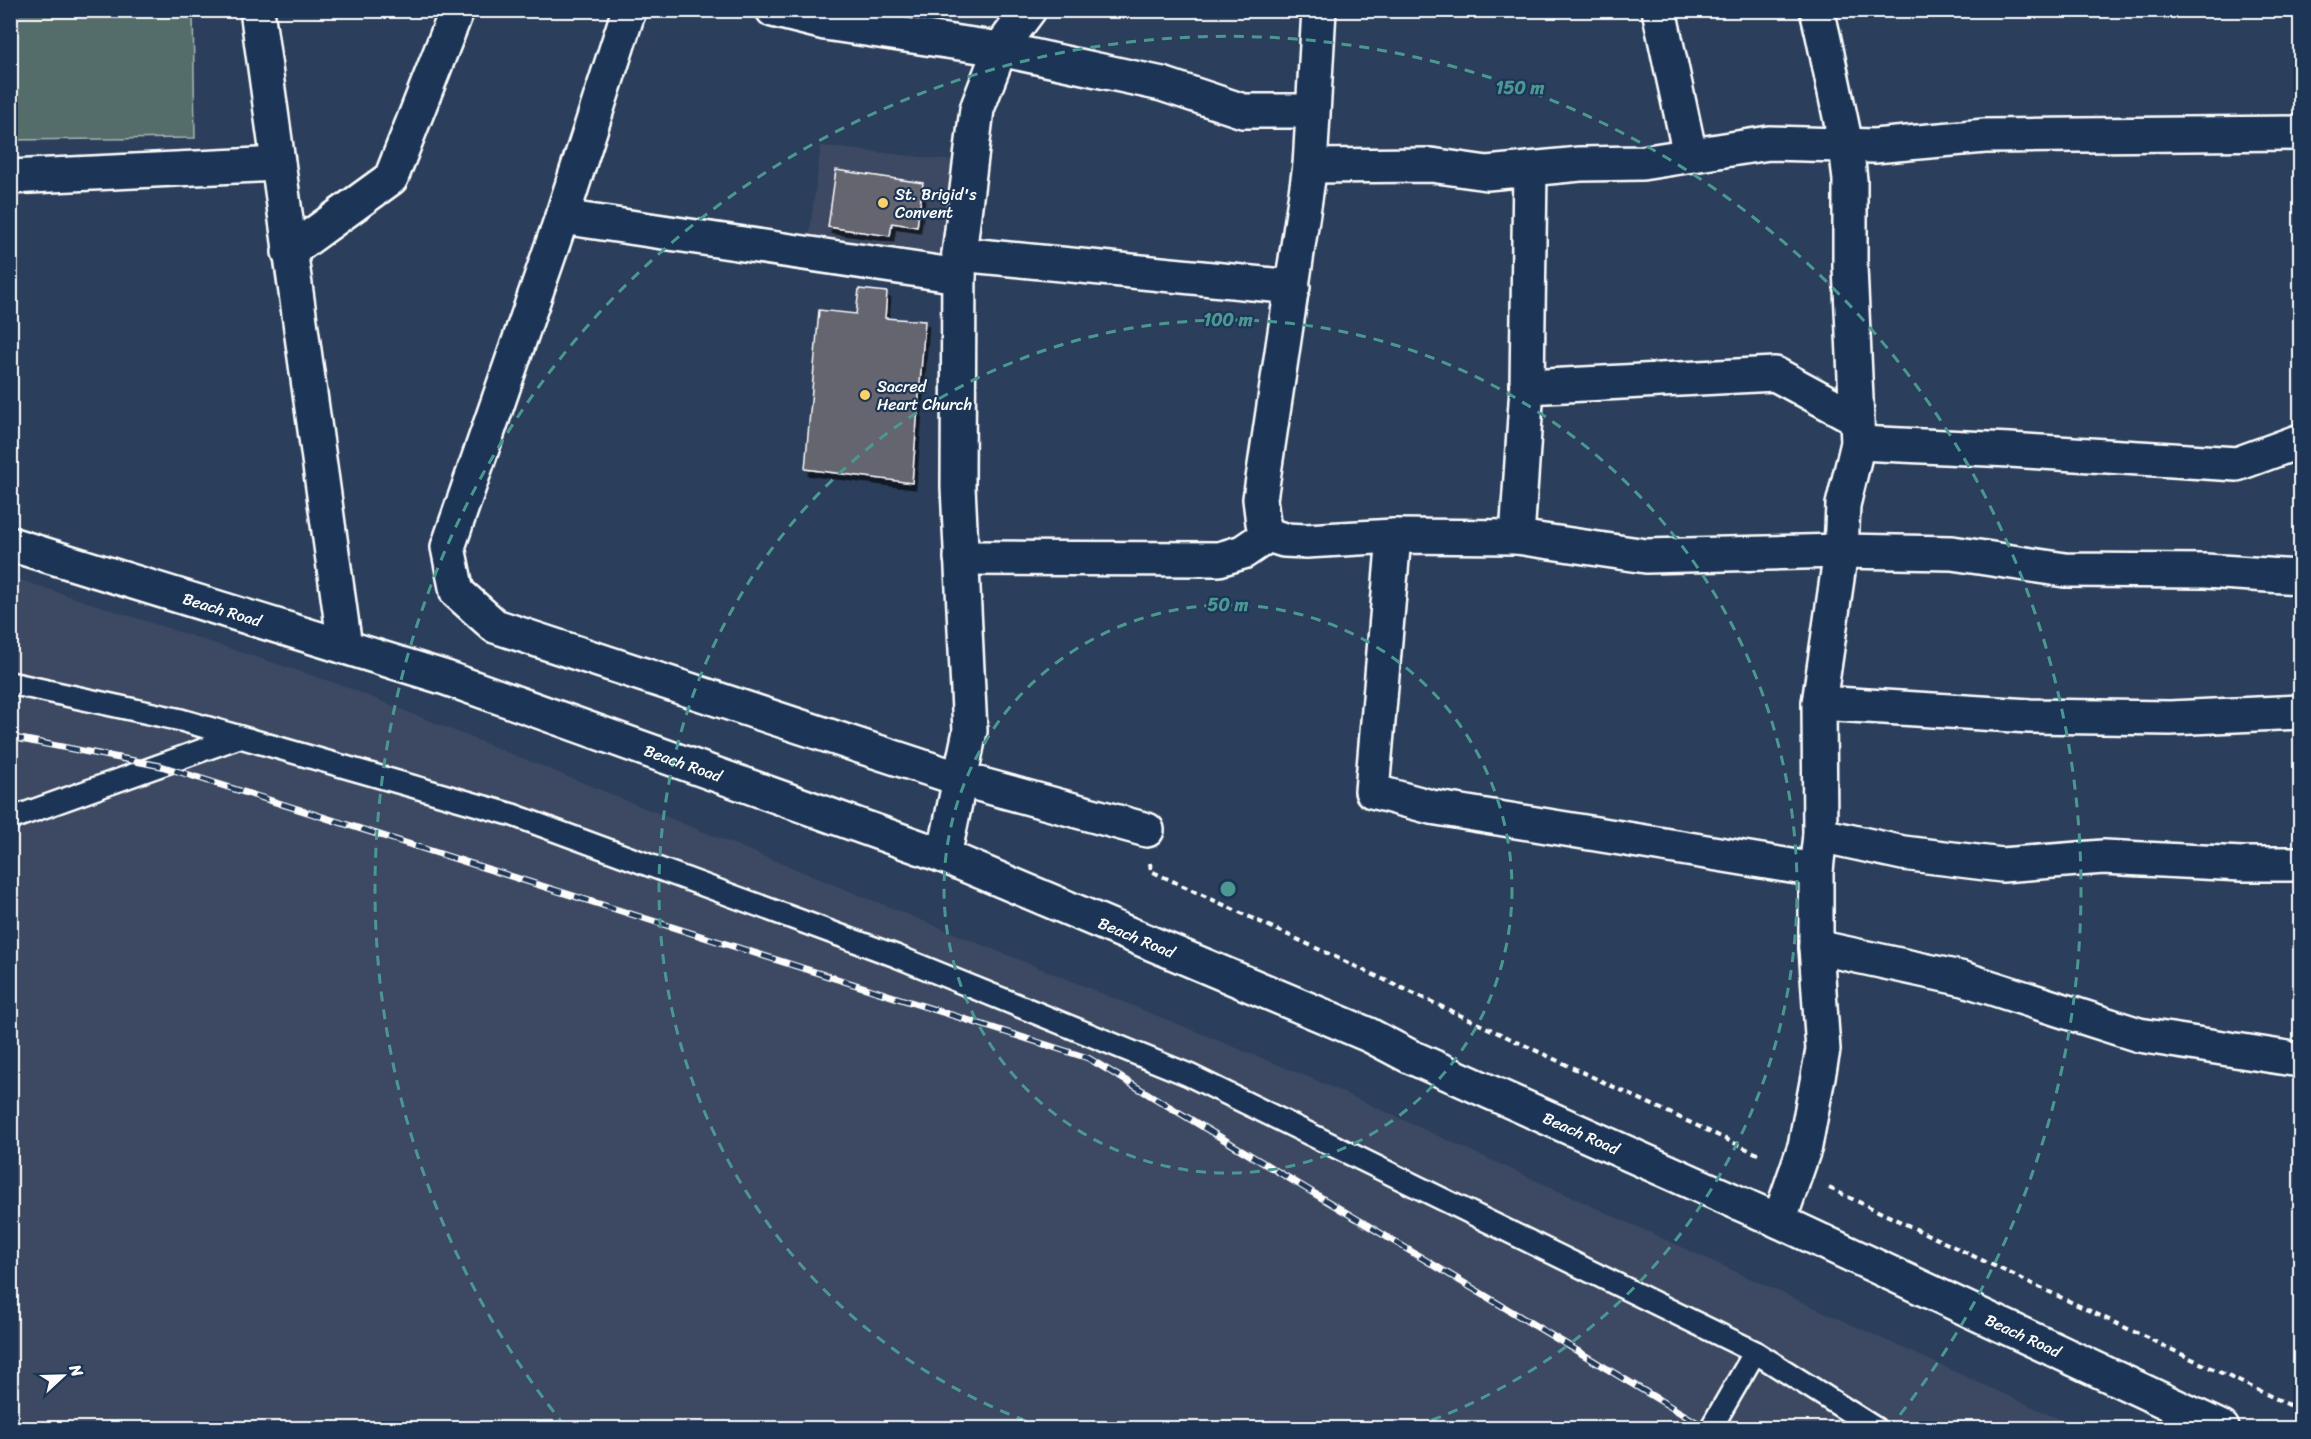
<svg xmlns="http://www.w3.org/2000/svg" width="2311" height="1439" viewBox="0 0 2311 1439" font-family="Sriracha,sans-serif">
	<defs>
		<filter id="shadow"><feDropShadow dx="3.5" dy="6" stdDeviation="0" flood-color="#0009"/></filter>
	</defs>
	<rect width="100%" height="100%" fill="#2b3f5c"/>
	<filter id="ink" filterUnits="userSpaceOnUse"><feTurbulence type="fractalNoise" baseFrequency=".0167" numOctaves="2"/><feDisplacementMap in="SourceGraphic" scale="12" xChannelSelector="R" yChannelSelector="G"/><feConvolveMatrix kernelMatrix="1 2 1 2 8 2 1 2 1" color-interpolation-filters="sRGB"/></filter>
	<g filter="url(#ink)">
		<!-- built -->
		<g fill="#3c4a62">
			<path d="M821 146 956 161 947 264 808 245Z"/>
			<path d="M11 577 344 686 1313 1079 2078 1428H11Z"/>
		</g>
		<!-- green -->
		<path fill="#546d6a" stroke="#aab6b4" stroke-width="1.5" d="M10 11H193L195 138 11 140Z"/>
		<!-- building -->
		<g fill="#65656f" stroke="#fff" stroke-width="1.5" filter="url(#shadow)">
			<path d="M836 170 923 183 917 227 892 223 890 236 828 227Z"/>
			<path d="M859 289 887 292 885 318 925 321 912 483 805 469 819 310 856 314Z"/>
		</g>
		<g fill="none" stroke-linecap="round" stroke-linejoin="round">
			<!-- lane casing -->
			<g stroke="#fff" stroke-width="26">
				<g id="lane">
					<path d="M10 683 181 720 513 815 896 956 1189 1075 1755 1352 1875 1428"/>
					<path d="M10 819 239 737"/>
					<path d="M1711 1428 1755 1352"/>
				</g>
			</g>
			<!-- street casing -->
			<g stroke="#fff" stroke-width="38">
				<g id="street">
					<path d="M257 10 345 647"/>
					<path d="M629 10 562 217 448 547 457 592 495 626 960 779 1147 830"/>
					<path d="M773 10 825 23 1000 49 1162 84 1243 111H1312"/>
					<path d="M1319 10 1310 166 1260 499 1263 523 1268 535 1284 540 1306 541 1394 536 1517 537 1646 556 1841 551 1952 553 2065 570 2205 571 2300 577"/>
					<path d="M1659 10 1690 155"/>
					<path d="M1310 166 1431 165 1487 173 1580 164 1642 163 1769 143 1874 146 1985 136 2300 133"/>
					<path d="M10 177 278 164"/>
					<path d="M562 217 959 276"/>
					<path d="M289 252 391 178 457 10"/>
					<path d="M959 254 1293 287"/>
					<path d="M1527 387 1775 374 1856 418"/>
					<path d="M1858 443 2010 450 2237 464 2300 441"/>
					<path d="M1394 536 1372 791 1431 807 1816 870"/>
					<path d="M1517 537 1527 387 1530 169"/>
					<path d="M961 558 1219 559 1243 552 1268 535"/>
					<path d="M1819 703 2030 716 2170 718 2300 712"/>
					<path d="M1820 835 1903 853 2002 865 2103 857 2242 864H2300"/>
					<path d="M944 856 970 731 958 487 959 254 977 109 1000 49 1029 10"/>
					<path d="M1816 947 1964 979 2139 1035 2300 1060"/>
					<path d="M1779 1221 1805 1146 1823 1050 1816 947V870L1820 835 1819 703 1841 551 1843 505 1858 443 1850 267V180L1846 145 1823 35 1817 10"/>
				</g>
			</g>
			<!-- primary casing -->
			<g stroke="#fff" stroke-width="38">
				<g id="primary">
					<path id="s1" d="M10 544 446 678 944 856 1369 1035 1409 1056 1779 1221 2222 1428"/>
				</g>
			</g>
			<!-- path -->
			<g stroke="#fff" stroke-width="4" stroke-dasharray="6 4.5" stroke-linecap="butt">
				<path d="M1150 863 1151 871 1762 1156"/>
				<path d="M1829 1188 2300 1410"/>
			</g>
			<!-- lane -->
			<use href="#lane" stroke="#1d3557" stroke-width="21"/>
			<!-- street -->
			<use href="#street" stroke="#1d3557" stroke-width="33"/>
			<!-- primary -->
			<use href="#primary" stroke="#1d3557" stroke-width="33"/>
			<!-- rail casing -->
			<g stroke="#fff" stroke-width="7">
				<path id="rail" d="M10 737 161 766 1088 1058 1706 1428"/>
			</g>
			<!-- rail -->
			<use href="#rail" stroke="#1d3557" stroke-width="4.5" stroke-dasharray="14" stroke-linecap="butt"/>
		</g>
	</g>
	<!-- distance rings -->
	<g fill="none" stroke="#4b9892" stroke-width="3" stroke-dasharray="10 8">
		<circle cx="1228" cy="889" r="284"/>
		<path d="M1043 1427A569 569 0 1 1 1413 1427"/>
		<path d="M565 1426A853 853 0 1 1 1891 1426"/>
	</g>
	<!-- markers -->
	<g fill="#ffd166" stroke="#1d3557" stroke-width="2">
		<circle cx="883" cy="203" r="6"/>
		<circle cx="865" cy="395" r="6"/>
	</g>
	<g text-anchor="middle" stroke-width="4.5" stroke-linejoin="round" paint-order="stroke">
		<!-- poi labels -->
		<g font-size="16" fill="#fff" stroke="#1d3557" text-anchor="start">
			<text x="895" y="200">St. Brigid's<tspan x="895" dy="18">Convent</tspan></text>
			<text x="877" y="392">Sacred<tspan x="877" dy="18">Heart Church</tspan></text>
		</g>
		<!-- street labels -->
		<g font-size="16" fill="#fff" stroke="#1d3557">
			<text dy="6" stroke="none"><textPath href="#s1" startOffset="222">Beach Road</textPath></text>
			<text dy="6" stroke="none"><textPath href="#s1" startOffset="708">Beach Road</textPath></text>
			<text dy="6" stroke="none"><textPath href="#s1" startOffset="1194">Beach Road</textPath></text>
			<text dy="6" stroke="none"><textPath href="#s1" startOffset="1680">Beach Road</textPath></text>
			<text dy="6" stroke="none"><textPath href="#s1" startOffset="2166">Beach Road</textPath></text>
		</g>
	</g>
	<circle cx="1228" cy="889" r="9" fill="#4b9892" stroke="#1d3557" stroke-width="3"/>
	<g font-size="18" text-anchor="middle" font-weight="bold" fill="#4b9892" stroke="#1d3557" stroke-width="4.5" stroke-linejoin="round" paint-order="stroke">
		<text x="1520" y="94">150 m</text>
		<text x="1228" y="326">100 m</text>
		<text x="1228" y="611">50 m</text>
	</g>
	<!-- margin -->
	<rect width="2311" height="1439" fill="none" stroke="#1d3557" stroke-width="36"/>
	<rect x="18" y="18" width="2275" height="1403" fill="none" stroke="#fff" stroke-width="2" filter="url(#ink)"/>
	<!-- north arrow -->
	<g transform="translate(63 1376) rotate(68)" stroke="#1d3557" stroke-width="4.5" paint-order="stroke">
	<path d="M0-4.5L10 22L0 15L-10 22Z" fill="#ffffff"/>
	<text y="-9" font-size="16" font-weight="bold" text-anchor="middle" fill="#ffffff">N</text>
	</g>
</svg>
